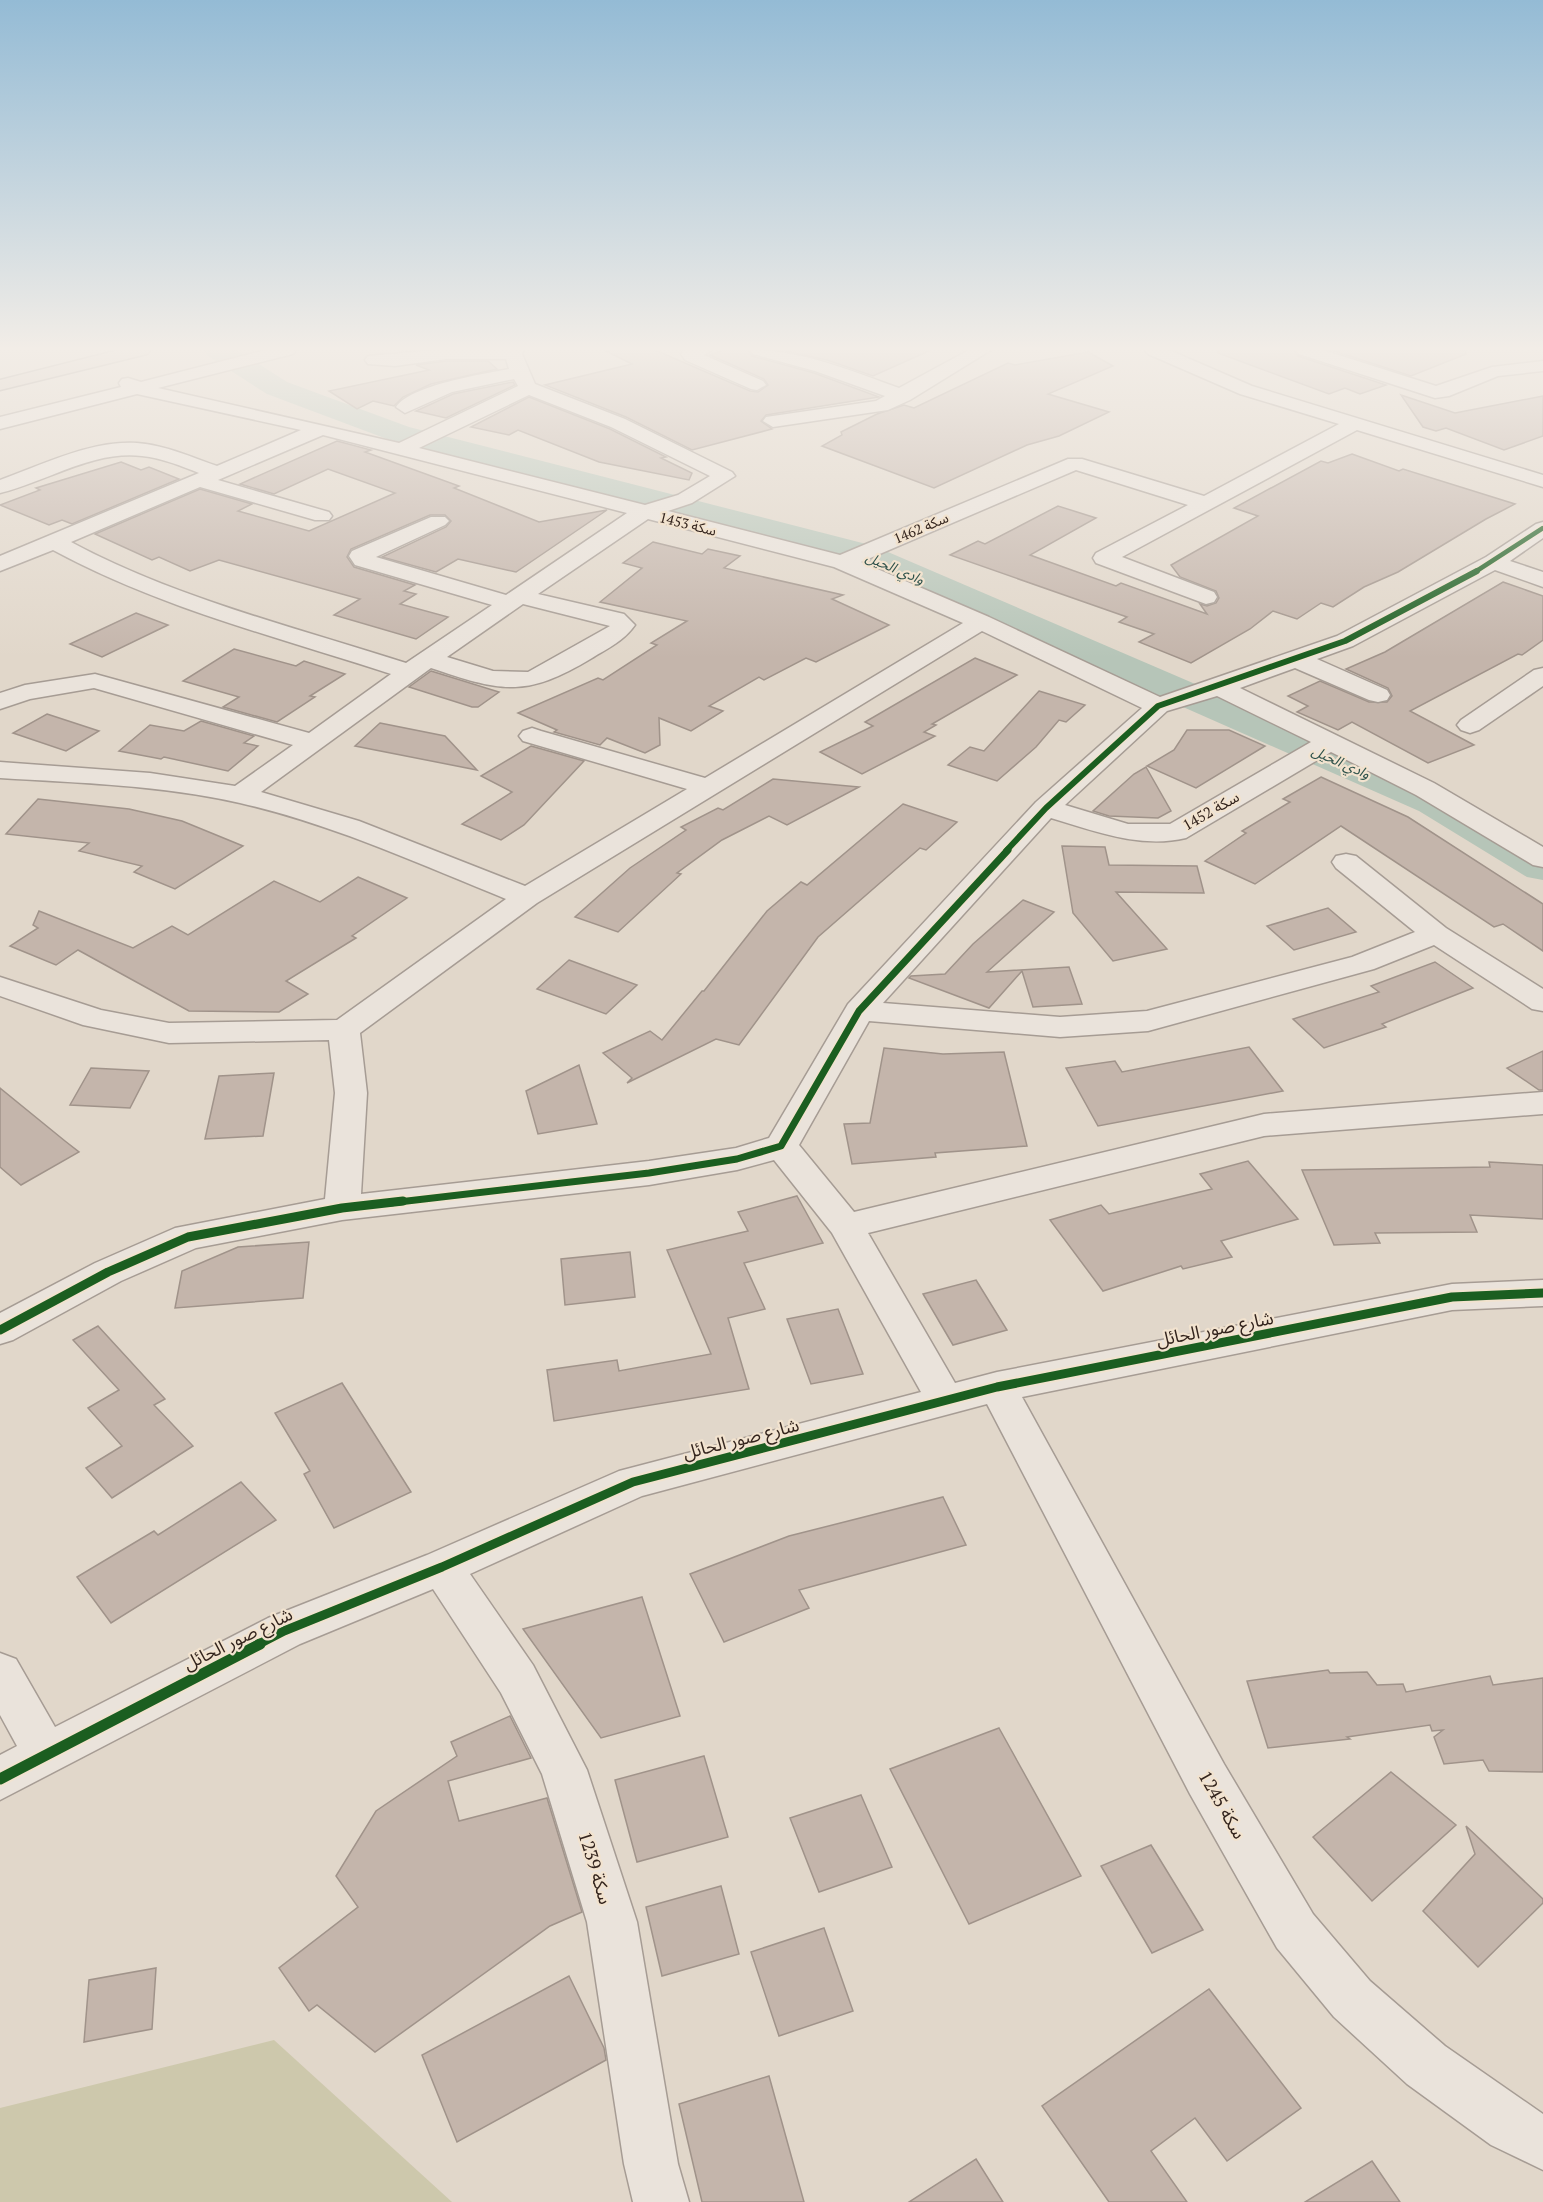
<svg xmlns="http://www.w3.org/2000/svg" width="1543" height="2202" viewBox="0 0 1543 2202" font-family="'PT Serif','Noto Sans Arabic',serif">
	<rect width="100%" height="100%" fill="#e1d7ca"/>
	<!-- cemetery -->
	<path fill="#cdc8ac" d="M274 2040 452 2202H0V2108Z"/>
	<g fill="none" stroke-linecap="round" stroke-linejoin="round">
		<!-- river -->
		<path fill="#b6c5b8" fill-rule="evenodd" d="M204 350H237L287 382 409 427 874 546 1449 793 1543 848V880L1527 877 1419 811 850 560 387 439 267 394 208 356Z"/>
	</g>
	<!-- building -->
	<g fill="#c4b5ab" stroke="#a0938a" stroke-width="1.5">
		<path d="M604 350H655L750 391 758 392 768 385 764 379 710 355 724 350H748L752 356 814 373 879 397 766 415 761 421 772 429 692 450 626 417 545 385 632 364Z"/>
		<path d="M780 350H931L873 376 827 360Z"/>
		<path d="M1218 350H1294L1298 356 1386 385 1360 394 1345 388 1329 394 1218 353Z"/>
		<path d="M1331 350H1465L1466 354 1411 376Z"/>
		<path d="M1088 352 1113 366 1048 394 1109 412 1059 436 1027 445 934 488 822 446 842 435 841 432 877 414 904 405 914 408 1008 363 1015 365Z"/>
		<path d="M446 361H488L497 369 431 384 403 397 394 406 373 401 357 409 329 391 429 370 416 365Z"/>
		<path d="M513 382 515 385 446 418 416 411 453 394Z"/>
		<path d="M1401 395 1455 413 1543 396V436L1504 450 1446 428 1436 431 1423 427Z"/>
		<path d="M529 397 610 429 666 457 661 458 692 473 689 480 599 462 518 430 509 435 471 427Z"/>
		<path d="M337 441 371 450 365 452 459 486 454 488 539 522 607 510 516 572 458 559 436 572 382 557 446 527 451 521 445 515H430L351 549 347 557 354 567 415 585 404 591 416 594 400 604 448 617 416 639 334 615 360 599 219 560 190 571 159 557 152 560 95 534 200 489 252 504 238 511 309 531 395 493 328 469 274 494 240 484Z"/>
		<path d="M1352 454 1399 471 1403 469 1515 504 1486 519 1398 572 1364 587 1333 607 1321 603 1297 619 1273 611 1250 629 1191 663 1139 642 1154 634 1119 622 1127 617 950 555 978 541 985 544 1058 506 1096 518 1030 555 1116 586 1121 583 1207 614 1200 604 1207 606 1216 603 1219 598 1216 591 1180 577 1171 565 1258 516 1234 508 1321 461 1328 463Z"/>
		<path d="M121 462 141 470 149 467 179 479 72 524 62 520 49 525 0 505 40 490 36 488Z"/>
		<path d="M653 542 702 554 708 549 740 556 724 568 843 595 832 599 889 625 816 662 806 658 764 680 759 677 709 706 723 711 691 731 659 718 660 745 645 753 607 738 600 745 554 732 557 730 518 713 598 678 603 680 657 645 651 643 687 621 600 602 642 568 623 563Z"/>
		<path d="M1503 582 1543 596V640L1522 655 1518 654 1410 711 1474 745 1428 763 1352 722 1338 730 1297 712 1308 706 1288 696 1320 681 1369 702H1387L1392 696 1388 688 1346 669 1385 652Z"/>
		<path d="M136 613 168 625 102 657 70 644Z"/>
		<path d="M234 649 296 666 304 661 345 674 310 696 315 697 277 722 223 707 239 697 183 681Z"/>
		<path d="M975 658 1017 675 932 724 936 725 924 732 935 736 862 774 820 752 873 726 865 722Z"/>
		<path d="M431 671 499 692 478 707H472L409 687Z"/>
		<path d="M1039 691 1085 705 1066 722 1059 720 1036 747 997 781 948 765 970 747 984 751Z"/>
		<path d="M47 714 99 731 66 751 13 733Z"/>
		<path d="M201 721 254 736 244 743 258 746 228 771 164 757 161 759 119 751 150 725 184 731Z"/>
		<path d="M380 723 445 736 477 770 355 746Z"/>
		<path d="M1187 730H1229L1265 746 1196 788 1147 766 1174 750Z"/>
		<path d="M531 746 584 761 524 825 501 840 462 824 512 792 481 776Z"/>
		<path d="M1146 767 1171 811 1158 818 1109 816 1093 811 1134 774Z"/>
		<path d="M1321 777 1408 817 1543 904V951L1503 924 1494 927 1341 826 1255 884 1205 861 1246 833 1242 831 1290 802 1283 799Z"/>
		<path d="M773 779 859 787 787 825 769 816 722 840 677 873 681 874 618 932 575 917 630 868 686 830 681 827 718 808 723 810Z"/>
		<path d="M38 799 129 809 182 821 243 846 175 889 134 872 142 866 79 851 89 843 6 834Z"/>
		<path d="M903 804 957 822 926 850 920 848 818 937 739 1045 716 1039 627 1083 632 1078 603 1053 650 1031 662 1040 702 991H704L767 911 801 882 807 885Z"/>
		<path d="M1062 846 1105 847 1109 865 1197 866 1204 893 1116 892 1167 949 1113 961 1073 913Z"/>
		<path d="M358 877 407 898 352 936 356 938 286 981 308 994 279 1012 189 1011 78 950 56 965 10 946 38 928 33 925 39 911 133 948 172 926 188 935 274 881 320 902Z"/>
		<path d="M1023 900 1054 912 987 972 1069 967 1082 1004 1033 1007 1022 971 989 1008 909 978 911 976 945 974 973 944Z"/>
		<path d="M1328 908 1356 932 1294 950 1267 926Z"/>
		<path d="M569 960 637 985 606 1014 537 989Z"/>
		<path d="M1435 962 1473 988 1382 1024 1386 1027 1324 1048 1293 1019 1379 992 1371 986Z"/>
		<path d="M1249 1047 1283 1091 1098 1126 1066 1068 1115 1061 1122 1072Z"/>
		<path d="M884 1048 943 1054 1004 1052 1027 1146 935 1153 936 1157 852 1164 844 1124 870 1123Z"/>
		<path d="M1543 1051V1090H1539L1507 1068Z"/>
		<path d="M579 1065 597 1124 538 1134 526 1091Z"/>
		<path d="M91 1068 149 1071 130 1108 70 1105Z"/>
		<path d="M274 1073 263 1136 205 1139 219 1076Z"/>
		<path d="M0 1088 65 1141 79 1152 21 1185 0 1167Z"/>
		<path d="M1248 1161 1298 1219 1221 1241 1232 1257 1183 1269 1181 1266 1103 1291 1050 1220 1101 1205 1109 1214 1212 1189 1200 1174Z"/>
		<path d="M1489 1162 1543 1165V1219L1470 1215 1477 1232 1375 1233 1380 1243 1334 1245 1302 1170 1490 1167Z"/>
		<path d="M797 1196 823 1243 744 1263 765 1309 728 1318 749 1389 554 1421 547 1370 617 1360 619 1371 711 1354 667 1250 748 1231 738 1212Z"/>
		<path d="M309 1242 303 1298 175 1308 182 1271 238 1247Z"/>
		<path d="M630 1252 635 1297 565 1305 561 1259Z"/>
		<path d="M976 1280 1007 1330 953 1345 923 1294Z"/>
		<path d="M838 1309 863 1374 811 1384 787 1319Z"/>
		<path d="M98 1326 165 1399 154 1405 193 1446 112 1498 86 1468 122 1446 88 1408 119 1390 73 1340Z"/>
		<path d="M342 1383 411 1492 334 1528 304 1474 310 1471 275 1413Z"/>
		<path d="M241 1482 276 1520 111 1623 77 1577 154 1531 158 1535Z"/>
		<path d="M943 1497 966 1545 799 1590 809 1608 724 1642 690 1574 789 1536Z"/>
		<path d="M642 1597 680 1716 601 1738 523 1629Z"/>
		<path d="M1328 1670 1330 1673 1367 1672 1377 1685 1403 1684 1406 1692 1490 1676 1493 1685 1543 1678V1772L1489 1771 1483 1760 1444 1764 1434 1737 1443 1730 1432 1731 1430 1725 1347 1737 1350 1739 1268 1748 1247 1681Z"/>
		<path d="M510 1716 531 1758 448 1781 459 1821 547 1798 582 1912 550 1926 375 2052 317 2005 309 2011 279 1968 358 1907 336 1876 376 1811 457 1756 451 1742Z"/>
		<path d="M999 1728 1081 1876 969 1924 890 1769Z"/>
		<path d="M704 1756 728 1837 637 1862 615 1780Z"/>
		<path d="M1391 1772 1456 1825 1372 1901 1313 1837Z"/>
		<path d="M861 1795 892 1867 819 1892 790 1818Z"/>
		<path d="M1466 1826 1543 1899V1903L1478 1967 1423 1911 1475 1854Z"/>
		<path d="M1151 1845 1203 1930 1152 1953 1101 1866Z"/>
		<path d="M721 1886 739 1954 662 1976 646 1907Z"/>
		<path d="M824 1928 853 2011 779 2036 751 1952Z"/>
		<path d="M156 1968 152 2029 84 2042 89 1980Z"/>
		<path d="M569 1976 604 2048 606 2060 457 2142 422 2055Z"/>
		<path d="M1209 1989 1301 2108 1227 2161 1195 2118 1151 2151 1187 2202H1109L1042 2106Z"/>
		<path d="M769 2076 804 2202H702L679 2104Z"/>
		<path d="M976 2159 1003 2202H909Z"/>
		<path d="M1372 2161 1400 2202H1305Z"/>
	</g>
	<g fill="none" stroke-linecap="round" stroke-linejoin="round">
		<!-- minor casing -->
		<g stroke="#a69c94" stroke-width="3">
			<g id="minor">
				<path d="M266 350H296L293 354 158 388 399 443 518 386 514 379 452 392 405 413 396 407C411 385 483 374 509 369L506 359H446L395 366 368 364 365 360 368 356 436 350H524L522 354 535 384 625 419 732 472 735 476 692 503 668 511 840 555 1068 459H1082L1204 496 1339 424 1240 394 1148 354 1145 350H1169L1252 386 1543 475V487L1357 430 1122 557 1214 592 1217 597 1214 602 1206 604 1096 563 1093 558 1096 553 1188 505 1076 470 861 562 989 617 1160 697 1337 636 1486 557 1536 524 1543 522V538L1510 561 1543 572V587L1495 570 1353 646 1317 659 1387 690 1390 695 1387 700 1378 702 1369 700 1295 668 1240 688 1434 783 1543 847V867L1533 865 1416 795 1331 752 1186 838C1140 849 1095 831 1051 818L883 1003 1060 1017 1147 1011 1352 957 1415 932 1336 868 1332 862 1336 856 1346 854 1356 856 1446 928 1543 989V1011L1532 1009 1434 945 1374 969 1148 1031 1060 1037 869 1021 799 1145 854 1212 1264 1114 1543 1092V1114L1264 1136 868 1233 955 1383 997 1372 1452 1284 1543 1280V1306L1452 1310 1022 1397 1224 1764 1313 1914 1370 1981 1445 2046 1543 2114V2170L1491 2145 1407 2084 1334 2017 1277 1948 1190 1794 987 1404 642 1496 470 1574 533 1665 587 1770 637 1922 678 2164 689 2202H633L624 2164 587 1922 542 1774 501 1693 433 1589 300 1644 0 1800V1755L17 1746 0 1715V1653L16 1659 55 1727 268 1618 427 1555 619 1471 921 1392 832 1233 774 1160 737 1170 649 1185 342 1220 196 1248 121 1281 13 1340 0 1344V1313L95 1263 175 1228 325 1199 335 1093 329 1040 169 1043 83 1025 0 996V977L101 1010 169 1023 337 1020 506 899C419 864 332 824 240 803 162 785 80 783 0 778V762L150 773 235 786 293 745 94 688 30 699 0 709V693L25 685 95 674 309 733 391 674C277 637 158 607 53 550L0 571V556L199 473C181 466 162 458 142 456 93 450 46 482 0 493V480C42 465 91 440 137 443 165 445 191 457 217 466L301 430 137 394 0 429V417L121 387 119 383 122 379 128 378 141 382ZM529 395 611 427 710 476 678 495 645 505 419 448ZM323 435 627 513 506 595 376 557 445 525 449 521 445 517H431L352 551 349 556 355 565 492 605 406 663C294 627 175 598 71 542L200 487 315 520H329L332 516 329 512 218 480ZM648 519 834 567 963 623 705 778 541 731 532 728 523 731 519 736 523 741 687 789 525 886 359 821 261 792 431 668C502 692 526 698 592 658 608 648 624 641 635 625L624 614 538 594ZM523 604 610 626 528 672 493 671 447 657ZM982 631 1142 708 1036 802 848 1004 769 1138 736 1148 649 1161 361 1194 367 1093 360 1033 537 903ZM1217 696 1311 742 1170 824H1128L1065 805 1167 711Z"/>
				<path d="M684 350H712L704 355 763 381 766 385 757 390 751 389 685 360 681 354Z"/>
				<path d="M750 350C802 350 851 371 899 388L969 350H991L910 400 888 410 773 427 763 421 766 417 876 401 885 396 815 371 753 354Z"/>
				<path d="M1296 350H1323L1436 386 1492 367 1543 361V371L1498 376 1449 396 1435 398 1299 354Z"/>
				<path d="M1543 668V686L1479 730 1470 733 1461 730 1457 725 1461 720 1534 670Z"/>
			</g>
		</g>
		<!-- highway casing -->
		<g stroke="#8b827a" stroke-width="3">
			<path id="highway" d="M119 350H150L147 354 0 390V380Z"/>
		</g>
		<!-- minor -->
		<use href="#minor" fill="#eae3db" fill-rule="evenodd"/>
		<!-- highway -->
		<use href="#highway" fill="#d4c7bb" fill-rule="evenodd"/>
		<!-- cycleway-far4 casing -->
		<g stroke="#f2e3cf" stroke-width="7">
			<path id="cycleway-far4" d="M1475 572 1543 528"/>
		</g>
		<!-- cycleway-far3 casing -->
		<g stroke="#f2e3cf" stroke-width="9">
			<path id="cycleway-far3" d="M1006 851 1046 808 1158 706 1345 641 1477 571"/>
		</g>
		<!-- cycleway-far2 casing -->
		<g stroke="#f2e3cf" stroke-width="10">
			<path id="cycleway-far2" d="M390 1203 649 1173 737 1159 781 1146 859 1011 1008 850"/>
		</g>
		<!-- cycleway-far1 casing -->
		<g stroke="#f2e3cf" stroke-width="13">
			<g id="cycleway-far1">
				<path d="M0 1330 108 1272 188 1237 342 1208 403 1201"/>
				<path d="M257 1645 284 1631 442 1567 633 1482 997 1387 1452 1297 1543 1293"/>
			</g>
		</g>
		<!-- cycleway casing -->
		<g stroke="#f2e3cf" stroke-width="15">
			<path id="cycleway" d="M0 1779 260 1644"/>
		</g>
		<!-- cycleway-far4 -->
		<use href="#cycleway-far4" stroke="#1b5e20" stroke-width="4.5"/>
		<!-- cycleway-far3 -->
		<use href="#cycleway-far3" stroke="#1b5e20" stroke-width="6"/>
		<!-- cycleway-far2 -->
		<use href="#cycleway-far2" stroke="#1b5e20" stroke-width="7"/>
		<!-- cycleway-far1 -->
		<use href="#cycleway-far1" stroke="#1b5e20" stroke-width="9"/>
		<!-- cycleway -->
		<use href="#cycleway" stroke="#1b5e20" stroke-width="11"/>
	</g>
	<!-- sky -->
	<linearGradient id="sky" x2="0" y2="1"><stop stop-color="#94bbd5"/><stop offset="0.53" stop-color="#f2ede7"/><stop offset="1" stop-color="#f2ede7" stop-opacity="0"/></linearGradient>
	<rect width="1543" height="658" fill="url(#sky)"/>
	<g text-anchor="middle" stroke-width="4.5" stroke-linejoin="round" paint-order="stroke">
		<!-- far-street labels -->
		<g font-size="14" fill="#33241d" stroke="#f2e3cf">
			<text transform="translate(688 524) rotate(14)" y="5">سكة 1453</text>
			<text transform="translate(921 528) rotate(-23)" y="5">سكة 1462</text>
		</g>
		<!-- far-water labels -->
		<g font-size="14" font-style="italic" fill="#2d514a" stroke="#f2e3cf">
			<text transform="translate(895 568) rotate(23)" y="5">وادي الحيل</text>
			<text transform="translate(1341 762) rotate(24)" y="5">وادي الحيل</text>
		</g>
		<!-- street labels -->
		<g font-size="15" fill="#33241d" stroke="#f2e3cf">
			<text transform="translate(1211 811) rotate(-30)" y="5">سكة 1452</text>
		</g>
		<!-- near-street labels -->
		<g font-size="18" fill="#33241d" stroke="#f2e3cf">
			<text transform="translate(1215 1329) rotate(-11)" y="6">شارع صور الحائل</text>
			<text transform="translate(741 1439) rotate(-14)" y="6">شارع صور الحائل</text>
			<text transform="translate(238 1639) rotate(-26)" y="6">شارع صور الحائل</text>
			<text transform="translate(1222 1805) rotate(60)" y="6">سكة 1245</text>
			<text transform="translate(595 1868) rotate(73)" y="6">سكة 1239</text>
		</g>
	</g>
</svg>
